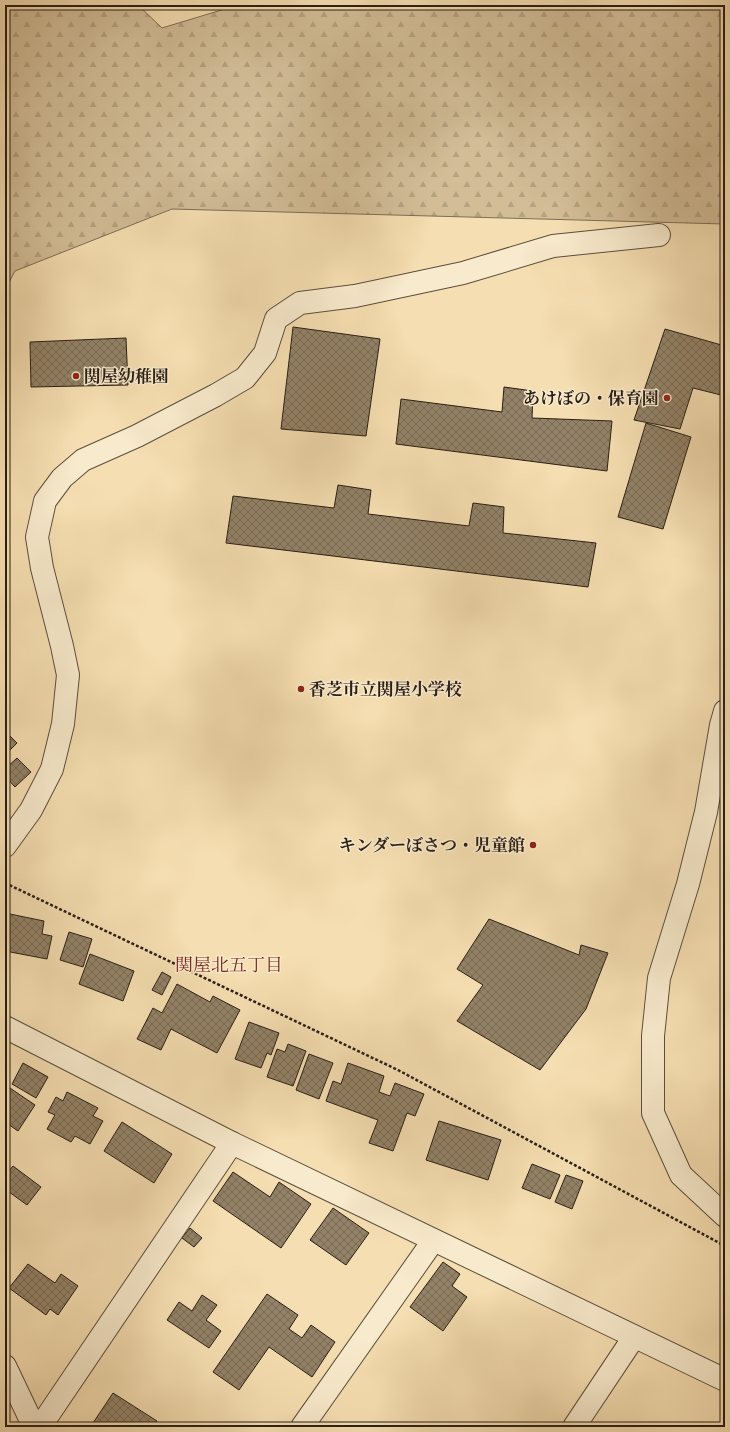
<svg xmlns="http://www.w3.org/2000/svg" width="730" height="1432" viewBox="0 0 730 1432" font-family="'Sorts Mill Goudy','Noto Serif JP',serif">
	<defs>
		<pattern id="forest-firs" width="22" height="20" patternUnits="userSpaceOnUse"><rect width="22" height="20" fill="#d2bd97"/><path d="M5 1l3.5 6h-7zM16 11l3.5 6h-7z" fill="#b4a281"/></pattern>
		<pattern id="building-cross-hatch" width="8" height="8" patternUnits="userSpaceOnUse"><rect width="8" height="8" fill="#938267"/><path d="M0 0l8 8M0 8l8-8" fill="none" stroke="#786a54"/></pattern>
	</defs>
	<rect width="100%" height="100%" fill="#f5deb1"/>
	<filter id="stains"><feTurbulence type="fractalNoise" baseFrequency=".005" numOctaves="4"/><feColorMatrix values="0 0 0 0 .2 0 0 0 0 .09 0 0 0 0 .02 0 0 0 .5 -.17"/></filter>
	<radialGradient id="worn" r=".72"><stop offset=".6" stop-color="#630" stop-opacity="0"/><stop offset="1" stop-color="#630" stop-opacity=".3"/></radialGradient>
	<!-- forest -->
	<path fill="url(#forest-firs)" stroke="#7e6e56" d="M5 5H138L162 28 238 5H725V224L172 209 15 271 5 290Z"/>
	<!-- building -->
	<g fill="url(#building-cross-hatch)" stroke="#291e16">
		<path d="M293 327 380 339 366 436 281 429Z"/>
		<path d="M665 329 725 346V396L693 388 680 429 634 420Z"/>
		<path d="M126 338 128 385 31 387 30 342Z"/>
		<path d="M504 387 533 391 532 418 612 421 607 471 396 444 401 399 502 412Z"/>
		<path d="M646 423 691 437 663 529 618 517Z"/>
		<path d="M338 485 371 490 368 514 469 526 473 503 504 507 503 533 596 543 588 587 226 543 233 496 334 508Z"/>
		<path d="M5 731 17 743 5 755Z"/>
		<path d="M17 758 31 772 15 787 5 776V769Z"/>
		<path d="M5 913 44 921 42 934 52 936 47 959 5 951Z"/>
		<path d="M489 919 579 955 581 945 608 953 586 1009 540 1070 457 1021 483 985 457 969Z"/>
		<path d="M69 932 92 939 83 967 60 960Z"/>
		<path d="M90 954 134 971 123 1001 79 984Z"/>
		<path d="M162 972 171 977 162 995 152 990Z"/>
		<path d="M177 984 210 1002 213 996 240 1010 217 1053 171 1029 161 1050 137 1039 153 1008 162 1013Z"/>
		<path d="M249 1022 279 1033 271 1055 267 1053 261 1068 235 1059Z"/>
		<path d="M288 1044 306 1051 293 1086 267 1077 277 1049 285 1052Z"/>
		<path d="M309 1054 333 1063 319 1099 296 1090Z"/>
		<path d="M23 1063 48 1077 36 1098 12 1084Z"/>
		<path d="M348 1063 384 1076 379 1092 390 1096 395 1083 424 1094 415 1116 407 1113 393 1151 369 1143 378 1120 326 1101 333 1081 341 1084Z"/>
		<path d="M7 1086 35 1105 18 1131 5 1122V1089Z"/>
		<path d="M67 1092 98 1108 93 1116 103 1121 90 1144 75 1136 71 1142 47 1129 55 1115 48 1112 56 1097 63 1101Z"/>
		<path d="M439 1121 501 1140 488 1180 426 1160Z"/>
		<path d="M122 1122 172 1154 154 1183 104 1151Z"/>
		<path d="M532 1164 560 1175 550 1199 522 1188Z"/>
		<path d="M13 1166 41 1187 27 1205 5 1189V1176Z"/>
		<path d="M233 1172 270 1197 279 1182 311 1204 281 1248 213 1201Z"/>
		<path d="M566 1175 583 1181 572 1209 555 1202Z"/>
		<path d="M333 1208 369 1233 346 1265 310 1240Z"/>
		<path d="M190 1228 202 1238 194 1247 182 1238Z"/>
		<path d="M443 1262 460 1274 452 1286 467 1297 443 1331 410 1307Z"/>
		<path d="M28 1264 55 1283 61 1274 78 1286 58 1315 50 1309 46 1315 9 1288Z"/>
		<path d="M267 1294 298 1315 289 1329 302 1338 311 1325 335 1342 312 1377 269 1347 239 1390 213 1372Z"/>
		<path d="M202 1295 217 1305 206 1320 221 1331 209 1348 167 1320 179 1302 192 1311Z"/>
		<path d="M113 1393 157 1421 153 1427H93L91 1426Z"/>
	</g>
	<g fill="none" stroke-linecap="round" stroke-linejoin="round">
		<!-- minor casing -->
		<g stroke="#5c4e3d" stroke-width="24">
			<g id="minor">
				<path d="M725 711 721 725 706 812 688 884 659 978 653 1036V1113L681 1175 725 1216"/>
				<path d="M5 846 31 810 52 769 63 724 68 675 62 646 42 568 37 537 45 501 62 478 83 460 137 436 216 395 245 378 265 353 276 319 300 303 355 296 463 273 553 246 659 235"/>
				<path d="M5 1027 232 1143 725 1380"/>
				<path d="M5 1366 34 1427"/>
				<path d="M40 1427 232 1143"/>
				<path d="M302 1427 433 1241"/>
				<path d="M574 1427 634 1337"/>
			</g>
		</g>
		<!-- path -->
		<path stroke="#291e16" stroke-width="2.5" stroke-dasharray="3 2" stroke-linecap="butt" d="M5 883 398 1070 725 1246"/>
		<!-- minor -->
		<use href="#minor" stroke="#f8eacc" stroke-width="22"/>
	</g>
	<!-- markers -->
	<g fill="#8f2418" stroke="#f8eacc" stroke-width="1.5">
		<circle cx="76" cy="376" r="4"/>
		<circle cx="667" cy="398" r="4"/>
		<circle cx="301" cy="689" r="4"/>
		<circle cx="533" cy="845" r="4"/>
	</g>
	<g text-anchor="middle" stroke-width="3" stroke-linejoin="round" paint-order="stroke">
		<!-- poi labels -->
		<g font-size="17" font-weight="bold" fill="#291e16" stroke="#f8eacc" text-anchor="start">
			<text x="84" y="382">関屋幼稚園</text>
			<text x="659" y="404" text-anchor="end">あけぼの・保育園</text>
			<text x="309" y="695">香芝市立関屋小学校</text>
			<text x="525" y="851" text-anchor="end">キンダーぼさつ・児童館</text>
		</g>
		<!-- neighbourhood labels -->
		<g font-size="18" fill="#7a1f14" stroke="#f8eacc">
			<text x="229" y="971">関屋北五丁目</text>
		</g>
	</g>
	<!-- margin -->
	<rect width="730" height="1432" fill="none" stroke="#f5deb1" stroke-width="20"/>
	<rect x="6" y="6" width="718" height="1420" fill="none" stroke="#291e16" stroke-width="2"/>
	<rect x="10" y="10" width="710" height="1412" fill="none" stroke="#291e16"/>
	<rect width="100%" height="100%" filter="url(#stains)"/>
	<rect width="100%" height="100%" fill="url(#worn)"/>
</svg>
